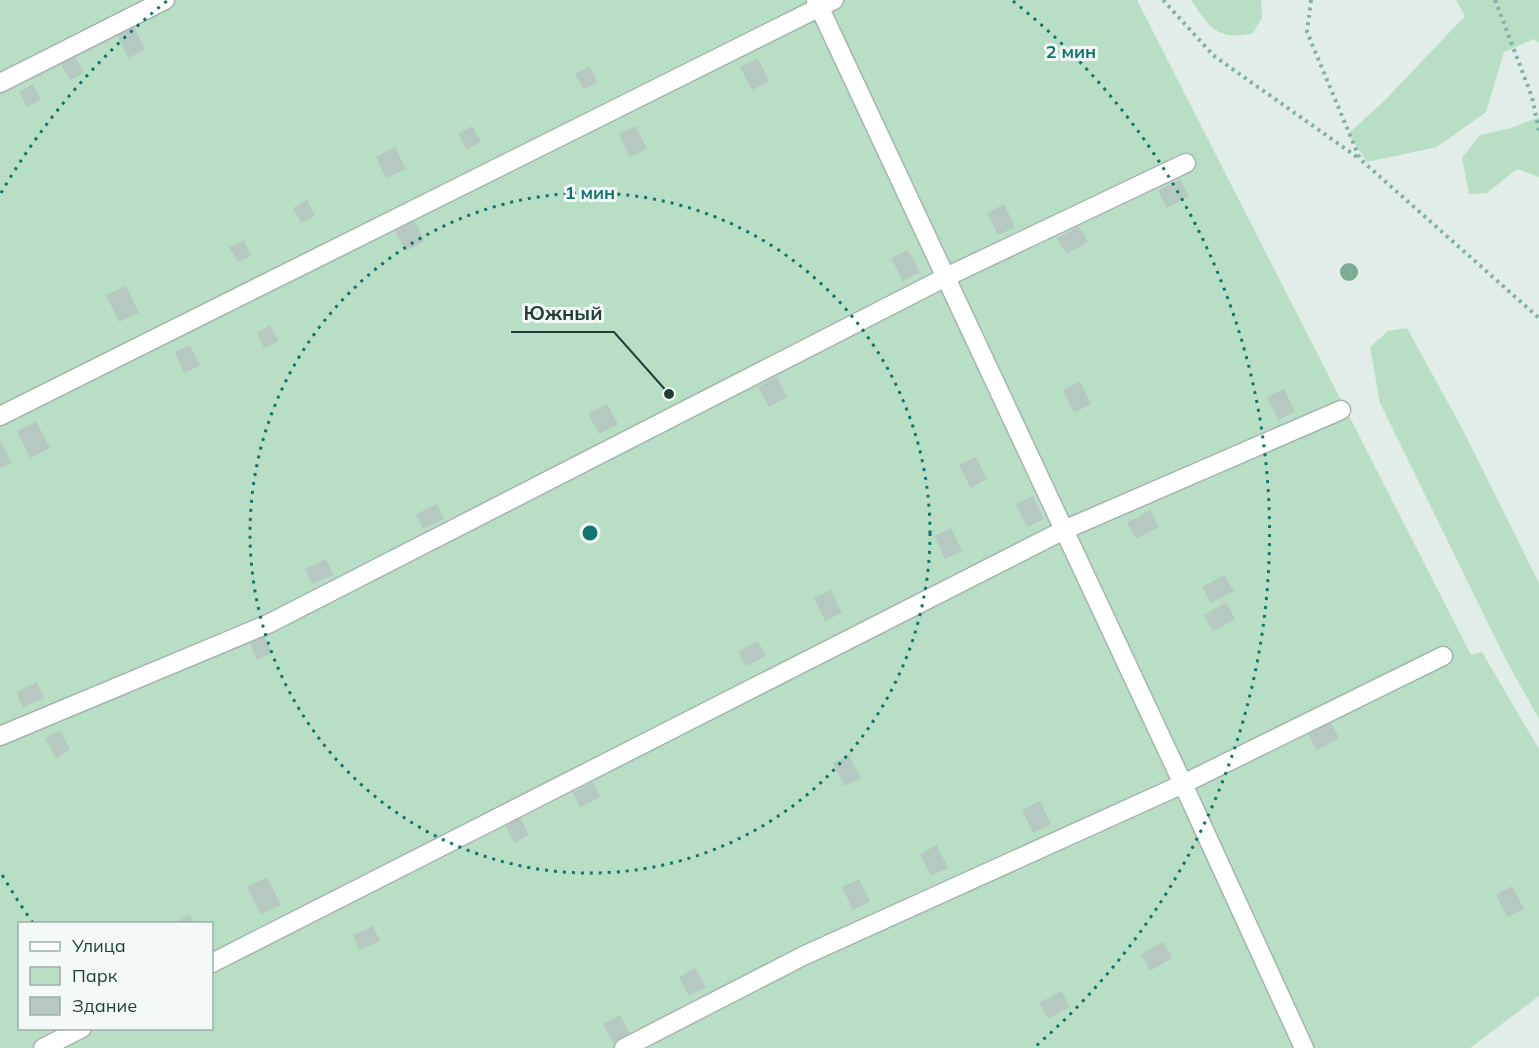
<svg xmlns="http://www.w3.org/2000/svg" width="1539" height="1048" viewBox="0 0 1539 1048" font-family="Mulish,sans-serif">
	<rect width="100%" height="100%" fill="#e1ede8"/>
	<!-- green -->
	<g fill="#b8dfc6" fill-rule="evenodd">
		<path d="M0 0H1137L1471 655 1482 652 1539 749V996L1470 1048H0ZM20 924H212V1028H20Z"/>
		<path d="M1191 0H1261L1262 18 1253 33C1218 42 1209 27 1191 0Z"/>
		<path d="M1456 0H1539V43L1534 39 1504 52 1486 112 1437 147 1367 162 1348 134 1385 100 1465 16Z"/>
		<path d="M1539 117V177L1517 169 1487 193 1469 194 1462 158 1480 135 1511 128Z"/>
		<path d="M1407 328 1463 430 1539 583V719L1506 660 1380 403 1370 347 1388 331Z"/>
	</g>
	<!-- building -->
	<g fill="#b6c8c2">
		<path d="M134 26 145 50 128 58 117 35Z"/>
		<path d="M75 57 84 73 70 80 61 65Z"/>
		<path d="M758 58 769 81 752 90 740 67Z"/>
		<path d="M589 66 598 82 584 89 575 74Z"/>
		<path d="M33 84 41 100 27 107 19 92Z"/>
		<path d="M472 126 481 142 467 149 458 134Z"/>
		<path d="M636 126 647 149 630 157 619 134Z"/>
		<path d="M395 147 406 169 386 178 376 157Z"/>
		<path d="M1180 179 1189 196 1167 208 1158 191Z"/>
		<path d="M307 200 315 216 301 223 293 208Z"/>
		<path d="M1004 204 1015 227 998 235 987 213Z"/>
		<path d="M414 220 425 241 406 251 395 231Z"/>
		<path d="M1079 226 1088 242 1066 254 1057 238Z"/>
		<path d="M244 240 251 256 238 262 229 247Z"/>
		<path d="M908 250 920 272 903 281 891 258Z"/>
		<path d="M126 286 139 313 119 322 106 295Z"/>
		<path d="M270 325 279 341 264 348 257 333Z"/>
		<path d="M190 345 200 366 184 373 175 352Z"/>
		<path d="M777 377 787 397 769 407 758 387Z"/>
		<path d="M1080 381 1091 404 1074 413 1063 390Z"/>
		<path d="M1284 389 1295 412 1278 420 1267 397Z"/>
		<path d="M607 404 618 424 599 434 588 414Z"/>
		<path d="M36 421 50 448 30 458 17 431Z"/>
		<path d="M2 443 11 463 0 468V444Z"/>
		<path d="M976 457 987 479 971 488 959 465Z"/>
		<path d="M1033 496 1044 519 1027 527 1016 504Z"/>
		<path d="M437 504 444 519 423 529 416 514Z"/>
		<path d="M1150 510 1159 527 1136 539 1127 523Z"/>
		<path d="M951 528 962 551 945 559 934 536Z"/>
		<path d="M326 559 334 575 312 584 305 569Z"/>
		<path d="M1224 575 1234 591 1211 603 1202 587Z"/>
		<path d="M831 590 842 613 825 621 814 598Z"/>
		<path d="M1226 602 1235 619 1213 631 1204 615Z"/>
		<path d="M263 632 272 653 257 660 248 639Z"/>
		<path d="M758 641 766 656 746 666 738 652Z"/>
		<path d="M37 682 44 698 23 708 16 692Z"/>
		<path d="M1330 721 1339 738 1317 750 1308 734Z"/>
		<path d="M60 730 70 750 56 758 45 738Z"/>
		<path d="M849 755 861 778 844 786 833 763Z"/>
		<path d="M593 782 601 797 580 807 573 793Z"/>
		<path d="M1040 801 1051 824 1033 833 1022 810Z"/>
		<path d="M519 815 529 835 514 843 504 822Z"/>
		<path d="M937 845 948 868 931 876 920 854Z"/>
		<path d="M267 877 281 905 261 914 247 887Z"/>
		<path d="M859 879 870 902 853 910 842 887Z"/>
		<path d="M1512 886 1524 909 1507 917 1496 895Z"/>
		<path d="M190 915 194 924H172Z"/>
		<path d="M373 926 380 941 359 950 353 935Z"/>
		<path d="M1163 942 1172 958 1150 971 1141 954Z"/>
		<path d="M695 968 706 987 689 996 679 977Z"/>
		<path d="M1061 991 1070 1007 1048 1019 1039 1003Z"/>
		<path d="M620 1015 630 1034 613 1043 603 1024Z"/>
	</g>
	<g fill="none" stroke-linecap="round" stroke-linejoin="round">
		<!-- minor casing -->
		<g stroke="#a3b5b0" stroke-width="21">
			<g id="minor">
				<path d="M816 0 1183 784 1304 1048"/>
				<path d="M0 83 165 0"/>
				<path d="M0 416 834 0"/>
				<path d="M0 736 268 624 946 277 1186 163"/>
				<path d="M212 963 1064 530 1341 410"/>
				<path d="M43 1048 82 1028"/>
				<path d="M624 1048 803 956 1183 784 1443 656"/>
			</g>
		</g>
		<!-- path -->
		<g stroke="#7fb2a7" stroke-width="4" stroke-dasharray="3 4.5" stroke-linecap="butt">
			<path d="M1163 0 1214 56 1360 159"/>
			<path d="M1311 0 1307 32 1360 159 1539 318"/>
			<path d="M1495 0 1532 97 1539 131"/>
		</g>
		<!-- minor -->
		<use href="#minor" stroke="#fff" stroke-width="18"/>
	</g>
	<!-- trees -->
	<circle fill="#7bad93" cx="1349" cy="272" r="9"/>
	<!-- distance rings -->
	<g fill="none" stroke="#0f766e" stroke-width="3" stroke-dasharray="3 6">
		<circle cx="590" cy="533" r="340"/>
		<path d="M33 923A680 680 0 0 1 1 873M1 193A680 680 0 0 1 167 1M1013 1A680 680 0 0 1 1036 1046"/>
	</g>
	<circle cx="590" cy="533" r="9" fill="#0f766e" stroke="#f2f9f6" stroke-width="3"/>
	<g font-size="18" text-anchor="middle" font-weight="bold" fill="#0f766e" stroke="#f2f9f6" stroke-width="6" stroke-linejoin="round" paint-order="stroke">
		<text x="1071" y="58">2 мин</text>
		<text x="590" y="199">1 мин</text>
	</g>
	<!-- callouts -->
	<path fill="none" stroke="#203f39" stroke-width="2" d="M669 394L614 332H511"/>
	<circle fill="#203f39" stroke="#f2f9f6" stroke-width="2" cx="669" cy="394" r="6"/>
	<g font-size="20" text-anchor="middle" font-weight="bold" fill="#203f39" stroke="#f2f9f6" stroke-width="6" stroke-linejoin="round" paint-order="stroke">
		<text x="563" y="320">Южный</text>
	</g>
	<!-- legend -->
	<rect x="18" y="922" width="195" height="108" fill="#f2f9f6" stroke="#9eafaa" stroke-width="1.5"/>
	<rect x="30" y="942" width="30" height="9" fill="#ffffff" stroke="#9eafaa" stroke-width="1.5"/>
	<text x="72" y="952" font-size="18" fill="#203f39">Улица</text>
	<rect x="30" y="967" width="30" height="18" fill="#b8dfc6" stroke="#9eafaa" stroke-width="1.5"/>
	<text x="72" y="982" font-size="18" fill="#203f39">Парк</text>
	<rect x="30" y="997" width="30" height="18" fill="#b6c8c2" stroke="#9eafaa" stroke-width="1.5"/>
	<text x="72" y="1012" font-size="18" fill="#203f39">Здание</text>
</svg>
